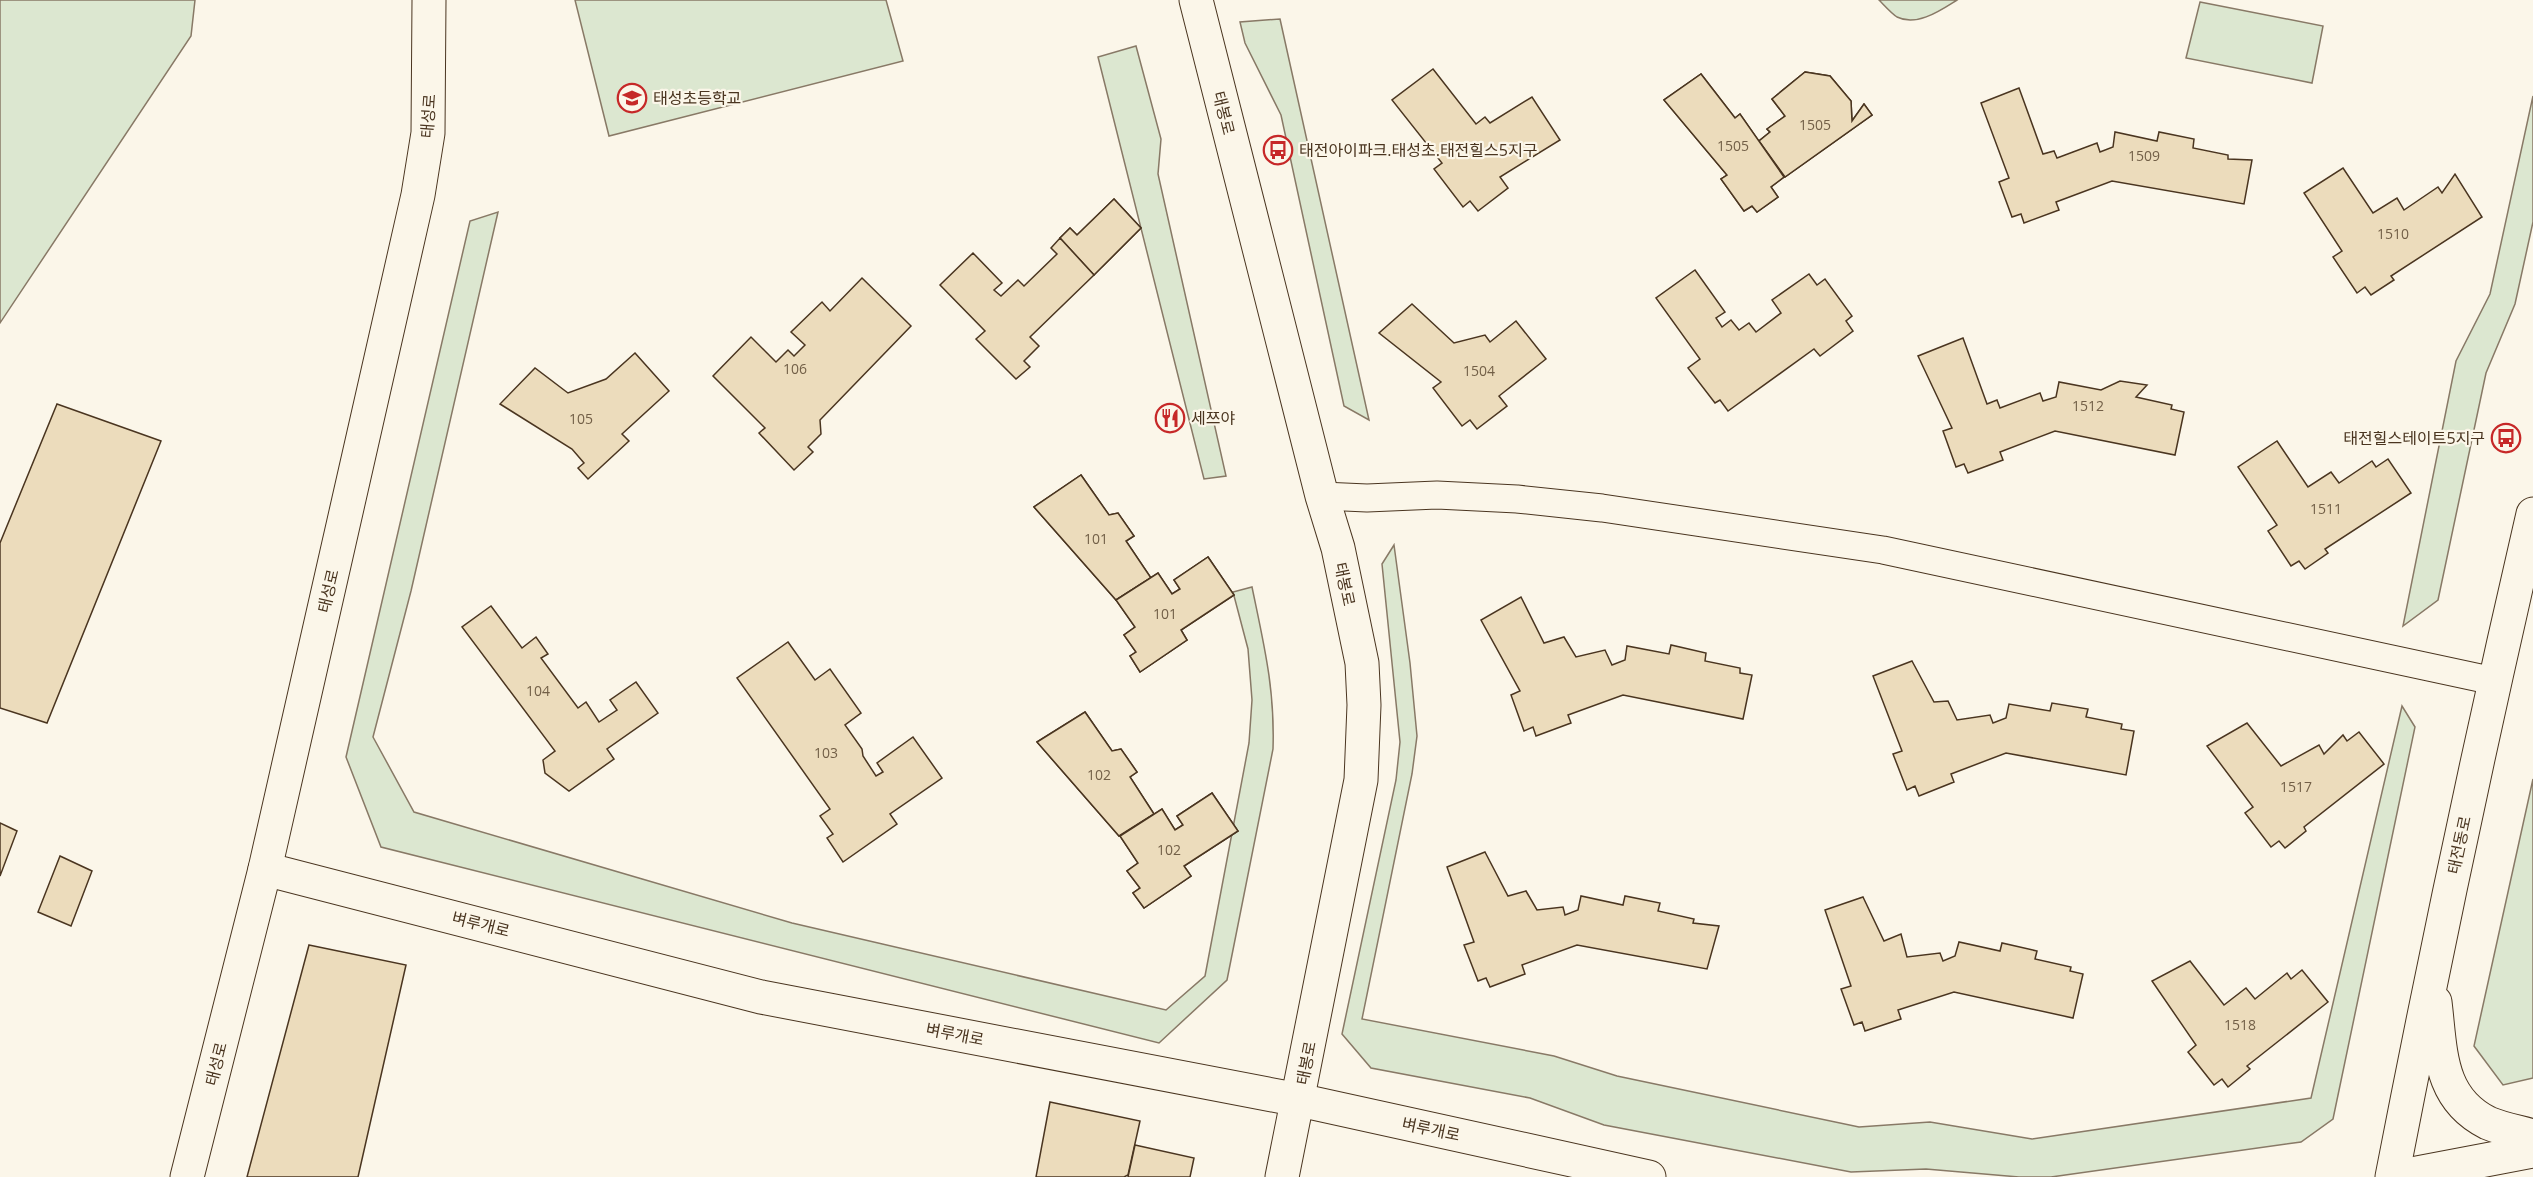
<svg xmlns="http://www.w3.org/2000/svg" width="2533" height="1177" viewBox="0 0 2533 1177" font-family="'Open Sans','Noto Sans KR',sans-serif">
	<rect width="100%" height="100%" fill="#fbf6e9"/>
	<!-- green -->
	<g fill="#dce7d0" stroke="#887966" stroke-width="1.5">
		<path d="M0 0H195L191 36 0 323Z"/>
		<path d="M575 0H886L903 61 609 136Z"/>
		<path d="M1879 0H1957C1941 10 1917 27 1897 17 1891 13 1884 5 1879 0Z"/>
		<path d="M2200 2 2323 26 2312 83 2186 58Z"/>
		<path d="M1280 19 1369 420 1344 406 1281 115 1245 43 1240 22Z"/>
		<path d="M1136 46 1161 139 1158 174 1226 476 1204 479 1098 57Z"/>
		<path d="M2533 96V222L2515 304 2486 373 2438 600 2403 626 2456 361 2490 294Z"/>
		<path d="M498 212 411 591 373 737 414 812 792 923 1166 1010 1205 976 1249 743 1252 700 1248 649 1233 592 1252 587C1264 645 1275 689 1273 749L1227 980 1159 1043 381 847 346 757 470 221Z"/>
		<path d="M1394 545 1410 663 1417 736 1412 774 1362 1019 1554 1056 1617 1076 1859 1127 1930 1122 2032 1139 2311 1098 2402 706 2415 727 2333 1119 2301 1142 2051 1177H2019L1926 1169 1851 1172 1604 1125 1530 1098 1371 1068 1342 1034 1396 780 1400 742 1382 564Z"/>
		<path d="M2533 779V1078L2503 1085 2474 1046Z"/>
	</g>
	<!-- building -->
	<g fill="#ecdcbc" stroke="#4a3520" stroke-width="1.5">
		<path d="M1433 69 1476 124 1485 117 1490 123 1532 97 1560 140 1500 177 1508 188 1478 211 1470 201 1463 207 1434 169 1442 163 1392 100Z"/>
		<path d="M1805 72 1830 76 1851 101 1852 121 1864 104 1872 115 1785 177 1759 141 1770 132 1767 129 1785 116 1772 99Z"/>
		<path d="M1805 72 1830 76 1851 101 1852 121 1864 104 1872 115 1785 177 1759 141 1770 132 1767 129 1785 116 1772 99Z"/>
		<path d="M1701 74 1735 118 1740 114 1784 177 1771 187 1778 197 1757 212 1752 206 1744 211 1721 179 1727 175 1664 100Z"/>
		<path d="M1701 74 1735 118 1740 114 1784 177 1771 187 1778 197 1757 212 1752 206 1744 211 1721 179 1727 175 1664 100Z"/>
		<path d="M2019 88 2043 154 2054 151 2057 158 2097 143 2100 152 2113 147 2115 132 2157 141 2159 132 2194 139 2193 148 2228 155V159L2252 160 2244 204 2112 181 2056 202 2059 210 2024 223 2021 214 2012 217 1999 182 2009 178 1981 103Z"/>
		<path d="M2343 168 2373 213 2397 198 2404 210 2438 187 2442 193 2455 174 2482 217 2391 276 2394 280 2371 295 2365 287 2357 293 2333 257 2342 251 2304 193Z"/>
		<path d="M1114 199 1141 228 1094 275 1060 238 1070 228 1077 235Z"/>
		<path d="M1114 199 1141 228 1094 275 1060 238 1070 228 1077 235Z"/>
		<path d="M1060 238 1094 275 1030 337 1039 346 1024 361 1030 367 1016 379 976 339 985 331 940 285 973 253 1002 283 994 290 1001 296 1018 280 1024 286 1057 254 1051 248Z"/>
		<path d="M1695 270 1725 312 1716 318 1722 327 1731 320 1739 330 1749 323 1756 332 1781 313 1772 300 1809 274 1817 285 1825 279 1852 316 1846 321 1853 331 1820 356 1814 349 1728 411 1720 400 1715 403 1688 368 1700 359 1656 298Z"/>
		<path d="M862 278 911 326 820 420 821 434 808 447 813 452 794 470 759 433 765 428 713 376 751 337 776 362 788 350 794 356 805 345 791 332 822 302 830 311Z"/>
		<path d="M1412 304 1454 343 1485 335 1490 342 1516 321 1546 359 1499 396 1507 406 1477 429 1470 420 1462 426 1433 388 1441 382 1379 333Z"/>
		<path d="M1963 338 1987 404 1997 400 2000 408 2040 393 2043 401 2056 397 2059 382 2101 390 2120 381 2147 385 2136 397 2172 405 2171 409 2184 412 2175 455 2055 431 2000 452 2003 460 1968 473 1964 464 1956 467 1943 431 1952 428 1918 356Z"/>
		<path d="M635 353 669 391 622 434 629 441 588 479 578 468 584 463 572 449 500 404 535 368 568 393 606 379Z"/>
		<path d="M57 404 161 441 47 723 0 708V543Z"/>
		<path d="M2277 441 2308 487 2331 472 2339 483 2372 461 2376 467 2388 459 2411 493 2325 549 2328 553 2305 569 2299 561 2291 566 2268 531 2277 525 2238 467Z"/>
		<path d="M1081 475 1109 515 1118 513 1134 536 1126 541 1151 578 1116 600 1034 507Z"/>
		<path d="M1081 475 1109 515 1118 513 1134 536 1126 541 1151 578 1116 600 1034 507Z"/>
		<path d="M1208 557 1234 595 1181 630 1187 640 1140 672 1130 656 1136 652 1124 635 1135 627 1116 600 1158 573 1172 594 1180 589 1174 580Z"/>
		<path d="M1208 557 1234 595 1181 630 1187 640 1140 672 1130 656 1136 652 1124 635 1135 627 1116 600 1158 573 1172 594 1180 589 1174 580Z"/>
		<path d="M1521 597 1544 643 1564 637 1576 657 1605 650 1612 665 1625 660 1627 646 1669 654 1671 645 1706 653 1705 661 1740 668V673L1752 675 1743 719 1623 695 1568 715 1571 723 1536 736 1533 727 1524 731 1511 695 1520 691 1481 620Z"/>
		<path d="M491 606 522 648 536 637 548 654 541 658 578 708 586 702 599 722 617 710 610 700 636 682 658 713 607 749 614 759 569 791 545 773 543 760 555 751 462 627Z"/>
		<path d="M788 642 815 680 830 669 861 713 845 725 862 749 863 756 876 776 883 772 877 763 913 737 942 778 890 814 897 824 843 862 827 838 833 834 820 816 830 809 737 678Z"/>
		<path d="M1912 661 1934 702 1948 701 1957 720 1990 715 1993 723 2006 718 2009 704 2050 711 2052 703 2088 709 2086 717 2122 724 2121 729 2134 731 2126 775 2006 753 1951 774 1954 782 1919 796 1915 786 1907 790 1893 754 1902 751 1873 676Z"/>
		<path d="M1085 712 1112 751 1121 749 1137 772 1130 777 1154 814 1119 836 1037 742Z"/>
		<path d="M1085 712 1112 751 1121 749 1137 772 1130 777 1154 814 1119 836 1037 742Z"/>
		<path d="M2247 723 2281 766 2319 745 2324 754 2343 735 2347 741 2359 732 2384 764 2304 827 2306 831 2285 848 2279 841 2271 847 2245 813 2253 807 2207 746Z"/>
		<path d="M1212 793 1238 831 1184 866 1191 876 1144 908 1133 893 1140 888 1127 871 1138 863 1120 836 1162 809 1175 830 1183 825 1177 816Z"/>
		<path d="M1212 793 1238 831 1184 866 1191 876 1144 908 1133 893 1140 888 1127 871 1138 863 1120 836 1162 809 1175 830 1183 825 1177 816Z"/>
		<path d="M0 823 17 831 0 876Z"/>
		<path d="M1485 852 1508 896 1526 891 1537 910 1563 907 1565 915 1578 910 1581 896 1623 905 1625 896 1660 903 1658 911 1694 919 1693 923 1719 926 1707 969 1577 945 1522 965 1525 974 1490 987 1486 978 1478 981 1464 945 1474 942 1447 867Z"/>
		<path d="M60 856 92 871 71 926 38 912Z"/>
		<path d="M1863 897 1884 941 1901 934 1907 957 1940 953 1943 961 1955 956 1959 942 2000 951 2002 943 2037 951 2035 959 2071 967 2070 971 2083 974 2073 1018 1954 992 1898 1010 1901 1019 1865 1031 1862 1022 1854 1025 1841 989 1851 986 1825 910Z"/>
		<path d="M309 945 406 965 358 1177H247Z"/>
		<path d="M2190 961 2224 1005 2246 988 2255 999 2287 973 2291 979 2302 970 2328 1002 2247 1066 2250 1069 2228 1087 2222 1079 2214 1085 2188 1052 2196 1045 2152 981Z"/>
		<path d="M1050 1102 1140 1121 1128 1175 1124 1177H1036Z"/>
		<path d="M1135 1145 1194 1158 1190 1177H1128Z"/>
	</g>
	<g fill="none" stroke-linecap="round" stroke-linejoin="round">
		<!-- minor casing -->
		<g stroke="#4a3520" stroke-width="29">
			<path id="minor" d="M1322 496 1367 498 1437 495 1517 499 1602 508 1883 550 2494 681"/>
		</g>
		<!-- tertiary casing -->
		<g stroke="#4a3520" stroke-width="35">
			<g id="tertiary">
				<path d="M1196 0 1322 496 1338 548 1362 663 1364 705 1361 780 1282 1177"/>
				<path d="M265 869 761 997 1299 1100 1649 1177"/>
				<path d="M2435 1002C2441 1050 2438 1098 2488 1123 2502 1129 2519 1132 2533 1136"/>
				<path d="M187 1177 265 869 418 195 428 133 429 0"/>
				<path d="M2392 1177C2435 955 2482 734 2533 514"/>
				<path d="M2396 1177 2533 1151"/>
			</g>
		</g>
		<!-- minor -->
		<use href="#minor" stroke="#fbf6e9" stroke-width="27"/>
		<!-- tertiary -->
		<use href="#tertiary" stroke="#fbf6e9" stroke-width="33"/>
	</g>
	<!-- icons -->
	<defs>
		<g id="school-ring" transform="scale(1.5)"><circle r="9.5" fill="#fbf6e9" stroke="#c62828" stroke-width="1.5"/><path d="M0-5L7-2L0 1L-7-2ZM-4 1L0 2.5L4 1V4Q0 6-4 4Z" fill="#c62828"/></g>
		<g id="bus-ring" transform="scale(1.5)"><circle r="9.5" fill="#fbf6e9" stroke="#c62828" stroke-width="1.5"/><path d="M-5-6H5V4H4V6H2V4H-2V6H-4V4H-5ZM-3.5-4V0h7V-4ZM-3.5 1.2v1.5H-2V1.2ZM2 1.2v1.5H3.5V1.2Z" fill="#c62828"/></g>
		<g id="restaurant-ring" transform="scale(1.5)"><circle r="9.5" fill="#fbf6e9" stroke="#c62828" stroke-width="1.5"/><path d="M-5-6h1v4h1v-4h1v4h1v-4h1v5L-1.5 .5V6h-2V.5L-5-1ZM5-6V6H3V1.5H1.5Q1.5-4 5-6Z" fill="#c62828"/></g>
	</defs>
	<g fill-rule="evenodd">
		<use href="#school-ring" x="632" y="98"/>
		<use href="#bus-ring" x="1278" y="150"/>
		<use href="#restaurant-ring" x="1170" y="418"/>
		<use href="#bus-ring" x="2506" y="438"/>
	</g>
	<g text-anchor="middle" stroke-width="4.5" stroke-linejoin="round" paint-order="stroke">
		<!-- number labels -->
		<g font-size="14" fill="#725f47">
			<text x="1815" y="130">1505</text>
			<text x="1733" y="151">1505</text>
			<text x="2144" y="161">1509</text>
			<text x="2393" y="239">1510</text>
			<text x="795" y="374">106</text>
			<text x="1479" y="376">1504</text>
			<text x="2088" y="411">1512</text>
			<text x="581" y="424">105</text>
			<text x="2326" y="514">1511</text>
			<text x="1096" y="544">101</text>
			<text x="1165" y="619">101</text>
			<text x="538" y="696">104</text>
			<text x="826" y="758">103</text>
			<text x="1099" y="780">102</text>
			<text x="2296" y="792">1517</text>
			<text x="1169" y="855">102</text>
			<text x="2240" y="1030">1518</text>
		</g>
		<!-- poi labels -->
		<g font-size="16" fill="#4a3520" stroke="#fbf6e9" text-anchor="start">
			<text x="653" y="104">태성초등학교</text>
			<text x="1299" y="156">태전아이파크.태성초.태전힐스5지구</text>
			<text x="1191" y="424">세쯔야</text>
			<text x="2485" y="444" text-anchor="end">태전힐스테이트5지구</text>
		</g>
		<!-- street labels -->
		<g font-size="16" fill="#4a3520" stroke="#fbf6e9">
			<text transform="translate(1224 113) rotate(76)" y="6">태봉로</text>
			<text transform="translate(428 116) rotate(-86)" y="6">태성로</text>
			<text transform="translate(1345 584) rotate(78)" y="6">태봉로</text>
			<text transform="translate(328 591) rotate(-77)" y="6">태성로</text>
			<text transform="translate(2459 845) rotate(-78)" y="6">태전동로</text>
			<text transform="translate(481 924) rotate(14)" y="6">벼루개로</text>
			<text transform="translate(955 1034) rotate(11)" y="6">벼루개로</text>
			<text transform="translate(1306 1063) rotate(-79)" y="6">태봉로</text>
			<text transform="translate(216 1064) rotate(-76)" y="6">태성로</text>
			<text transform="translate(1431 1129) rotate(12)" y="6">벼루개로</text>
		</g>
	</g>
</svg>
